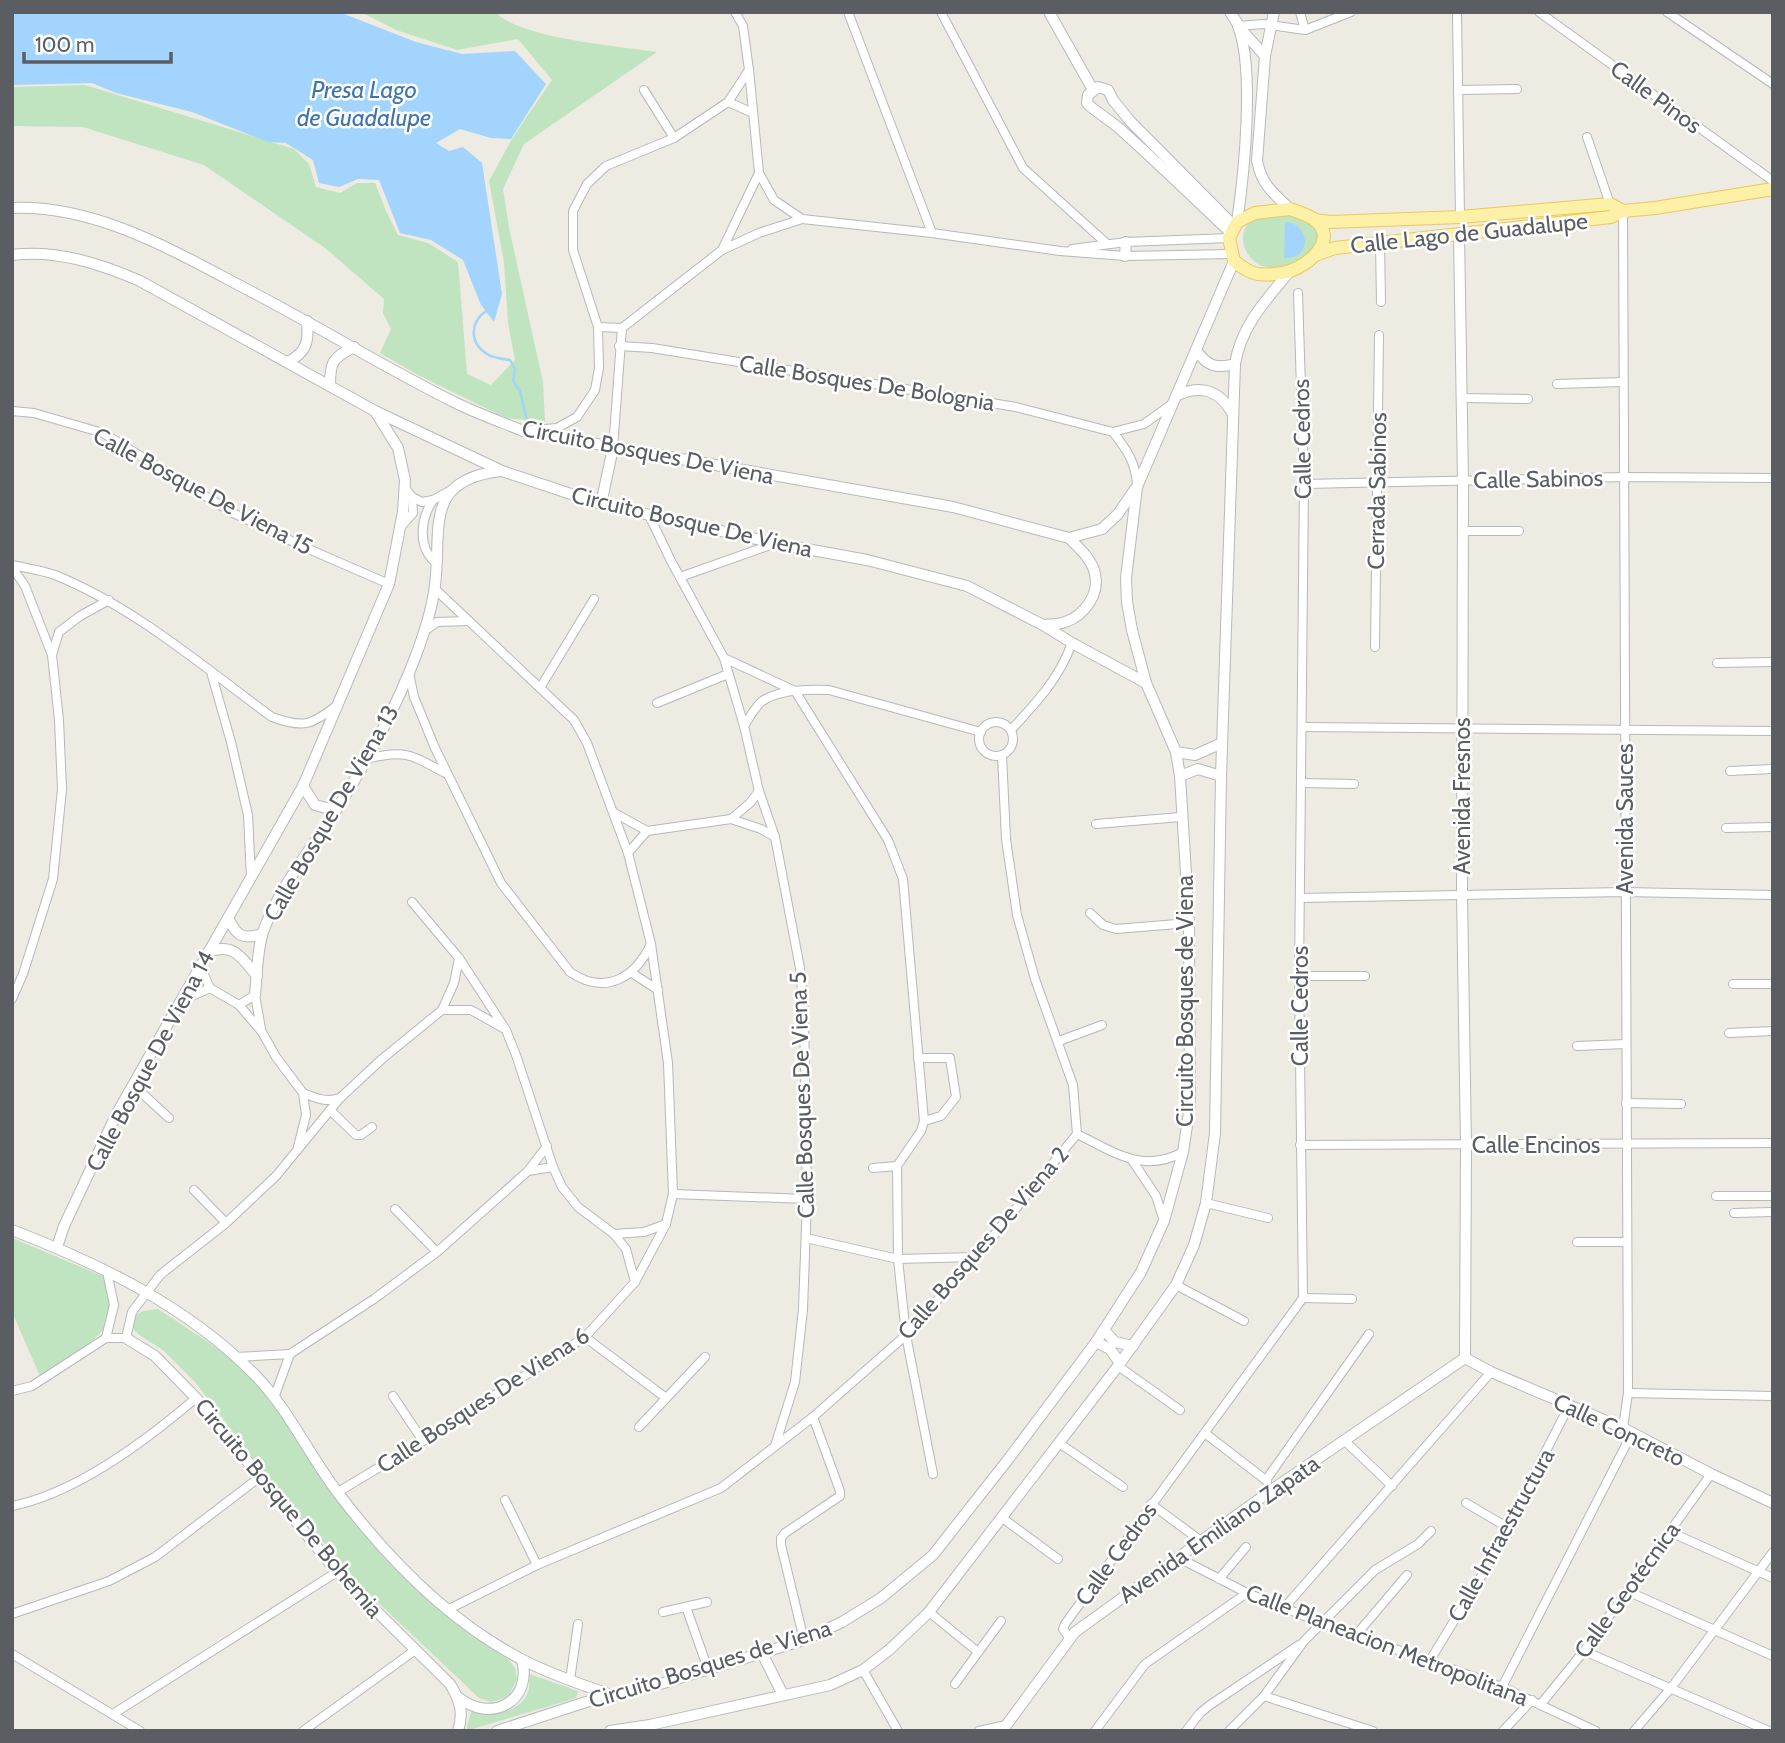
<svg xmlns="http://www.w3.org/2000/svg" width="1785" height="1743" viewBox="0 0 1785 1743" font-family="Cabin,sans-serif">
	<rect width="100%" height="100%" fill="#edebe2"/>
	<!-- green -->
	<g fill="#bfe4bf">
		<path d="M361 12H495C521 39 618 46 657 52L524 144 503 189 509 228 543 382 545 422 506 418 420 376 380 353 391 329 383 313 384 299 325 248 204 165 83 127 12 126V87L85 85 294 149 309 164 316 187 340 193 357 183H375L386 211 398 235 428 243 458 262 467 374 491 385 515 360 508 323 504 262 489 181 513 137 552 80 518 39 457 50 396 30Z"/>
		<path d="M1279 214C1298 216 1321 222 1320 245 1314 251 1307 260 1299 263 1290 266 1276 269 1266 267 1247 264 1233 234 1252 221 1260 216 1270 216 1279 214Z"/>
		<path d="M12 1238 107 1278C110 1286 116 1296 115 1305 111 1337 65 1360 40 1376L12 1312Z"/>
		<path d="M158 1309 208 1342 259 1380 298 1444 384 1558 469 1634 504 1654 515 1668 517 1679 508 1697 491 1702 479 1698 365 1590 271 1482 195 1382 164 1351 138 1334 132 1327 133 1317 143 1311Z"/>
		<path d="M529 1674 578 1691 576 1698 466 1731 472 1708C491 1717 519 1714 528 1692 530 1687 529 1679 529 1674Z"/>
	</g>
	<!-- water -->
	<g fill="#a2d4fd">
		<path d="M12 12H339L416 42 462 54 515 51 546 84 511 139 491 138 460 129 436 143 449 151 463 147 482 163 502 294 494 322 481 305 463 260 431 240 400 233 379 180 358 179 339 187 319 183 313 160 286 143 268 142 192 112 116 93 92 83 12 85Z"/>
		<path d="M1285 222C1313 225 1310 260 1284 258Z"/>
	</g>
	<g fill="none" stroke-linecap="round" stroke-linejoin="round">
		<!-- stream -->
		<path stroke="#a2d4fd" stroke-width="2.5" d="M486 311C470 322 469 343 487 354 493 358 502 359 510 360L515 369 513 381 520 391 528 425"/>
		<!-- street casing -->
		<g stroke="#b5b8bc" stroke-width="10">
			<g id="street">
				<path d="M735 12 743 26 749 70 759 173 774 200 802 219 932 233 1060 251 1125 256 1231 254"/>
				<path d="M848 12 932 233"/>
				<path d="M941 12 1023 168 1106 243"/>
				<path d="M1300 12 1305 30"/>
				<path d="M1539 12 1773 181"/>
				<path d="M1667 12 1773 84"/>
				<path d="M1457 14 1460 217"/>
				<path d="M1238 26 1263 24 1305 30 1351 12"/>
				<path d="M644 90 674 138"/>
				<path d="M1459 90 1517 89"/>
				<path d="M728 102 753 113"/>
				<path d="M1587 137 1610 204"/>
				<path d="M1380 243 1381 302"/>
				<path d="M1072 249 1126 242 1229 238"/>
				<path d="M722 250 759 233 802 219"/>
				<path d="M598 327 622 328 722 250 759 173"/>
				<path d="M619 346 652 348 1016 407 1113 432 1144 424 1172 404"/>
				<path d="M1557 384 1623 382"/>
				<path d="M1462 398 1528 399"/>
				<path d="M12 411 34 413 103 433 233 513 304 547 389 584"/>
				<path d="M532 430 557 428 577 417 595 390 599 368 598 327 573 250V211L587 184 606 166 674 138 728 102 749 70"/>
				<path d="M1113 432C1127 450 1136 463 1137 485"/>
				<path d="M613 448 622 328"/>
				<path d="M1304 484 1624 477 1773 478"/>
				<path d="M412 497 422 502 433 500"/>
				<path d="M649 515 671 561 724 658 744 726 759 791 775 837 800 968 804 1013 807 1199 803 1309 795 1382 775 1446"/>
				<path d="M399 529 413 513 412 497 405 488"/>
				<path d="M1463 531H1519"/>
				<path d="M435 562C417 546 421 518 433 500L451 490"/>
				<path d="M12 565C26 568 41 570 55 575 136 608 202 666 272 717 302 728 311 726 336 706"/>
				<path d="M12 567 25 586 52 655"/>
				<path d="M680 577 773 544"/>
				<path d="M426 630 437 622 468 621"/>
				<path d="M1375 647 1379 335"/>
				<path d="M724 658 795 691"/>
				<path d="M1717 663 1773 662"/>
				<path d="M211 672 231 742 248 815 251 878"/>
				<path d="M409 673 414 697 435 748 501 883 570 972C605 996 635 978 651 944"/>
				<path d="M540 688 594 599"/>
				<path d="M795 691 888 840 903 879 924 1121 921 1131 897 1166 873 1168"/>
				<path d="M657 703 728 674"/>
				<circle cx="996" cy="739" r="17"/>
				<path d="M744 726C749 718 754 709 761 702 778 689 809 689 829 690L981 732"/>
				<path d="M1303 727 1773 731"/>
				<path d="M1011 730C1036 703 1059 679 1072 643"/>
				<path d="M366 759C407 749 411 755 447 774"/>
				<path d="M1730 771 1773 769"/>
				<path d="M1303 783 1354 784"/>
				<path d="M613 812 647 831 731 819 761 829 775 837"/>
				<path d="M731 819 750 803 759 791"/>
				<path d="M1096 824 1181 817"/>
				<path d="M1726 828 1773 827"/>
				<path d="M628 853 647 831"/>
				<path d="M1300 898 1625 892 1773 895"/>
				<path d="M412 902 459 958 506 1030 516 1055 553 1167 562 1187 578 1207 614 1234 626 1249 635 1282"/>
				<path d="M1090 913 1103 925 1116 929 1189 923"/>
				<path d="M200 966 210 988 239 1005 262 1032 276 1057 303 1093 306 1115 298 1147"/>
				<path d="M632 973 658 990"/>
				<path d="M1299 976H1365"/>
				<path d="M1733 984H1773"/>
				<path d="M12 999 23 974 53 879 62 789 59 720 52 655 59 632 80 616 109 600"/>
				<path d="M181 1001 210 988"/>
				<path d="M239 1005 255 995 261 1029"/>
				<path d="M442 1010H471L503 1028"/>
				<path d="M1729 1033 1773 1031"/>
				<path d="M1059 1041 1102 1025"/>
				<path d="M1577 1046 1626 1044"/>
				<path d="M918 1058H950L956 1097 941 1116 924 1121"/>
				<path d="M133 1085 169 1118"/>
				<path d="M303 1093C316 1098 326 1103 340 1098"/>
				<path d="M1626 1103 1681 1104"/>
				<path d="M330 1110 356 1135H361L372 1127"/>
				<path d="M1077 1134C1114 1152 1143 1174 1183 1152"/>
				<path d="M1300 1145 1773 1143"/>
				<path d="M1132 1160 1156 1196 1164 1221"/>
				<path d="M897 1166 898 1259 906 1335 933 1474"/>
				<path d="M528 1171 553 1167"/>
				<path d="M194 1190 226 1223"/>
				<path d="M673 1194 807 1199"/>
				<path d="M1716 1196H1773"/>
				<path d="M1206 1203 1268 1218"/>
				<path d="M395 1209 437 1252"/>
				<path d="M1734 1213 1773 1212"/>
				<path d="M614 1234 644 1232 666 1224"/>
				<path d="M806 1238 898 1259 976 1257"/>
				<path d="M1577 1242H1627"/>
				<path d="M1176 1285 1244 1321"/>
				<path d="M1303 1298 1352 1299"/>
				<path d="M585 1337 666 1398"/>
				<path d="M106 1338 114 1305 107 1272"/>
				<path d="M236 1357 290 1354 374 1299 437 1252 528 1171 547 1146"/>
				<path d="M1118 1366 1180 1410"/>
				<path d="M12 1391 32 1386 106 1338H126L132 1312 160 1275 226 1223 276 1176 340 1098 382 1059 442 1010 454 983 459 958"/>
				<path d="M1628 1393 1773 1396"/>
				<path d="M393 1396 423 1441"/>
				<path d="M274 1398 290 1354"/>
				<path d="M639 1427 705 1357"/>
				<path d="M1623 1428 1628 1393 1623 211"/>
				<path d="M1206 1434 1267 1481"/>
				<path d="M1345 1441 1392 1486"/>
				<path d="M1059 1443 1123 1487"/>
				<path d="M1266 1480 1369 1334"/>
				<path d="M338 1492 423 1441 585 1337 635 1282 666 1224 673 1194 668 1063 651 944 628 853 587 743 574 720 435 589"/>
				<path d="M505 1500 537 1565"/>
				<path d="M1466 1503 1507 1527"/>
				<path d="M1151 1504 1201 1541"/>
				<path d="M12 1506C77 1493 147 1440 196 1398"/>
				<path d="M1001 1517 1058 1559"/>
				<path d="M1670 1532 1773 1578"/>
				<path d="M1179 1558 1247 1593 1322 1623 1502 1687 1596 1731"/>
				<path d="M1219 1579 1246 1547"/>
				<path d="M1627 1591 1773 1656"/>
				<path d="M686 1607 708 1669"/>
				<path d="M1284 1608 1491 1372"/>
				<path d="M447 1610 537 1565 721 1488 813 1417 906 1335 976 1257 1077 1134 1073 1085 1035 979 1017 915 1006 839 1002 755"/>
				<path d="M663 1612 707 1602"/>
				<path d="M929 1612 978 1652"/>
				<path d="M12 1614 109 1581 155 1557 260 1477"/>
				<path d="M1356 1635 1407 1575"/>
				<path d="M1070 1639 1063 1629 1065 1624 1303 1298 1299 976 1304 484 1298 293"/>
				<path d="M804 1640 781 1545V1538L785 1533 840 1496V1491L813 1417"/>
				<path d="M1584 1651 1769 1731"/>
				<path d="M12 1654 140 1731"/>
				<path d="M1429 1662 1485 1570 1569 1406"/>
				<path d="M863 1670 898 1731"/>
				<path d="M570 1680 578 1624"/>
				<path d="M955 1684 1001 1621"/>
				<path d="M1502 1687 1632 1433"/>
				<path d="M1264 1696 1373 1731"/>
				<path d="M1541 1704 1584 1651 1711 1474"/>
				<path d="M113 1714 337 1572"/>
				<path d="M303 1731 414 1651"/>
				<path d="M979 1731 1006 1725"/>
				<path d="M1095 1731 1145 1664 1247 1593"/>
				<path d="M1186 1731 1200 1713 1210 1705 1299 1645"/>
				<path d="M1229 1731 1264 1696 1304 1641 1375 1570 1418 1544 1431 1531"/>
				<path d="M1503 1731 1532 1700"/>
				<path d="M1634 1731 1671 1688 1773 1552"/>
			</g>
		</g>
		<!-- secondary casing -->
		<g stroke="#b6b9be" stroke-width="12">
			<g id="secondary">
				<path d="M1049 12 1093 90"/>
				<path d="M1230 12C1233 17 1237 21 1238 26 1255 69 1244 175 1237 222"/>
				<path d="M1274 12 1265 56 1257 161C1262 185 1273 193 1290 209"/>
				<path d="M1239 27 1265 56"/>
				<path d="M12 208C97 204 179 254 252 292 321 328 389 370 458 404 479 414 501 422 523 431L953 507 1069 538 1102 529 1118 514 1135 489"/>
				<path d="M1231 233C1194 198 1158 163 1120 129 1112 121 1091 109 1087 103L1088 95 1098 87 1108 90 1113 100 1130 121 1234 226"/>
				<path d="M1459 234 1463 481 1462 894 1466 1145 1465 1358"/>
				<path d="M12 255C56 249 101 264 140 281L375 411 502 471 601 504 774 543 867 560 967 586 1043 625 1072 643 1146 683"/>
				<path d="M1125 256 1126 242"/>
				<path d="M1196 350C1207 366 1216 369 1235 364"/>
				<path d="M287 362C307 353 309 341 307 321"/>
				<path d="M330 385C330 361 333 358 354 347"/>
				<path d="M1176 396C1199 384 1220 390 1232 413"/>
				<path d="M601 504 613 448"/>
				<path d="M1043 625C1050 624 1058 625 1065 622 1084 616 1100 594 1095 574 1092 559 1079 548 1069 538"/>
				<path d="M1176 752 1195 755 1222 743"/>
				<path d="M1180 776 1198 769 1221 776"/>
				<path d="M303 786 315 805 326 808 339 806"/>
				<path d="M228 918C237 936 242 940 262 934"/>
				<path d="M208 952C234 942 242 958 257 976"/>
				<path d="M255 995C257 975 257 950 263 932 280 885 314 846 340 804 367 761 392 715 411 668 421 643 430 618 434 592 444 534 419 480 501 471"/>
				<path d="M12 1230C100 1264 189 1307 256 1376 289 1410 309 1455 338 1493 388 1559 450 1623 525 1661 554 1676 584 1685 614 1696"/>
				<path d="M57 1247 64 1226 116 1115 303 786 389 584 403 512 405 480 398 448 375 411"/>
				<path d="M1104 1330 1115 1342 1133 1346"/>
				<path d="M126 1338 155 1356 196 1398 337 1572 450 1684C460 1700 464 1713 458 1731"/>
				<path d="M1096 1342 1110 1349 1120 1363"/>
				<path d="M1465 1358 1491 1372 1623 1428 1711 1474 1773 1503"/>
				<path d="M762 1653 783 1695"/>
				<path d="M458 1697C490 1724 533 1702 522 1660"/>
				<path d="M497 1731 586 1702 657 1685 804 1640 842 1622 881 1598 933 1555 1010 1457 1096 1342 1141 1272 1164 1221 1183 1152 1190 1106 1189 923 1180 776 1176 752 1146 683 1132 630 1127 602 1126 578 1137 487 1234 261"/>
				<path d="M610 1731 650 1725 830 1685 863 1670 889 1650 929 1612 1118 1366 1176 1285 1194 1245 1206 1203 1215 1133 1221 776 1235 364C1241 326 1266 300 1290 271"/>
				<path d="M1002 1731 1075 1632 1276 1487 1465 1358"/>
			</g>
		</g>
		<!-- primary casing -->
		<g stroke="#eec75a" stroke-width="14">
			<g id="primary">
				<path d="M1290 209C1298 212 1308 215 1315 220 1339 239 1309 265 1290 271 1281 274 1267 275 1258 274 1248 272 1242 267 1234 261L1229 238 1237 222 1255 213Z"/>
				<path d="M1315 220 1330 222 1460 217 1610 204 1623 211"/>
				<path d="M1315 255 1335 248 1611 217 1623 211 1655 208 1773 189"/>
			</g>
		</g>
		<!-- street -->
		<use href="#street" stroke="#fff" stroke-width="8"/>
		<!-- secondary -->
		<use href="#secondary" stroke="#fff" stroke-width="10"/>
		<!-- primary -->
		<use href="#primary" stroke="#fdf1a7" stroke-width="12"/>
	</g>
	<g text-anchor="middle" stroke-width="5" stroke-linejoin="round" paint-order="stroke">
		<!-- street labels -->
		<g font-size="23" fill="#5a5e63" stroke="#fff">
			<text transform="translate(1656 97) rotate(36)" y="8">Calle Pinos</text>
			<text transform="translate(1469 233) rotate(-6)" y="8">Calle Lago de Guadalupe</text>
			<text transform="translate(867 383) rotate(9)" y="8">Calle Bosques De Bolognia</text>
			<text transform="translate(1302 439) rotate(-91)" y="8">Calle Cedros</text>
			<text transform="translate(648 452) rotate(11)" y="8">Circuito Bosques De Viena</text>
			<text transform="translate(1538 479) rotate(-1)" y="8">Calle Sabinos</text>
			<text transform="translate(203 491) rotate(28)" y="8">Calle Bosque De Viena 15</text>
			<text transform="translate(1377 491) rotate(-89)" y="8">Cerrada Sabinos</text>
			<text transform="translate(692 522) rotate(13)" y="8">Circuito Bosque De Viena</text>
			<text transform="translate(1462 796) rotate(-90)" y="8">Avenida Fresnos</text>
			<text transform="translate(331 813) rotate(-60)" y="8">Calle Bosque De Viena 13</text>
			<text transform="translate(1625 819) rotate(-90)" y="8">Avenida Sauces</text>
			<text transform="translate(1185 1001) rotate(-90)" y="8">Circuito Bosques de Viena</text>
			<text transform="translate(1300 1006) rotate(-90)" y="8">Calle Cedros</text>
			<text transform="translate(150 1061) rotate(-62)" y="8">Calle Bosque De Viena 14</text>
			<text transform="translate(802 1095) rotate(-92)" y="8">Calle Bosques De Viena 5</text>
			<text x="1536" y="1153">Calle Encinos</text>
			<text transform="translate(983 1243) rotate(-49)" y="8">Calle Bosques De Viena 2</text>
			<text transform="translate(483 1400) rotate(-33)" y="8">Calle Bosques De Viena 6</text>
			<text transform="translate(1619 1430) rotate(25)" y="8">Calle Concreto</text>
			<text transform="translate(289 1508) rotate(50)" y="8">Circuito Bosque De Bohemia</text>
			<text transform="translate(1219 1529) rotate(-35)" y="8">Avenida Emiliano Zapata</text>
			<text transform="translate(1501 1535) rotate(-61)" y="8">Calle Infraestructura</text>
			<text transform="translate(1116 1554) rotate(-54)" y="8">Calle Cedros</text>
			<text transform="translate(1627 1590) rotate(-54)" y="8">Calle Geotécnica</text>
			<text transform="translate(1387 1645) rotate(21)" y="8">Calle Planeacion Metropolitana</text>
			<text transform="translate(710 1664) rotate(-17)" y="8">Circuito Bosques de Viena</text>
		</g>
		<!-- water labels -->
		<g font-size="24" font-style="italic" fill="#4074ae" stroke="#fff">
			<text x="364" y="98">Presa Lago<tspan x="364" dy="28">de Guadalupe</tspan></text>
		</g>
	</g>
	<!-- border -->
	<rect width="1785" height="1743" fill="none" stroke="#5a5e63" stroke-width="28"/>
	<!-- scale -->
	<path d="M24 52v10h147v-10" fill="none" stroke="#5a5e63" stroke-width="3.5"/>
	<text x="35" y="52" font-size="21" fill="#5a5e63" stroke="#ffffff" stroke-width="5" paint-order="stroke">100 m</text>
</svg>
